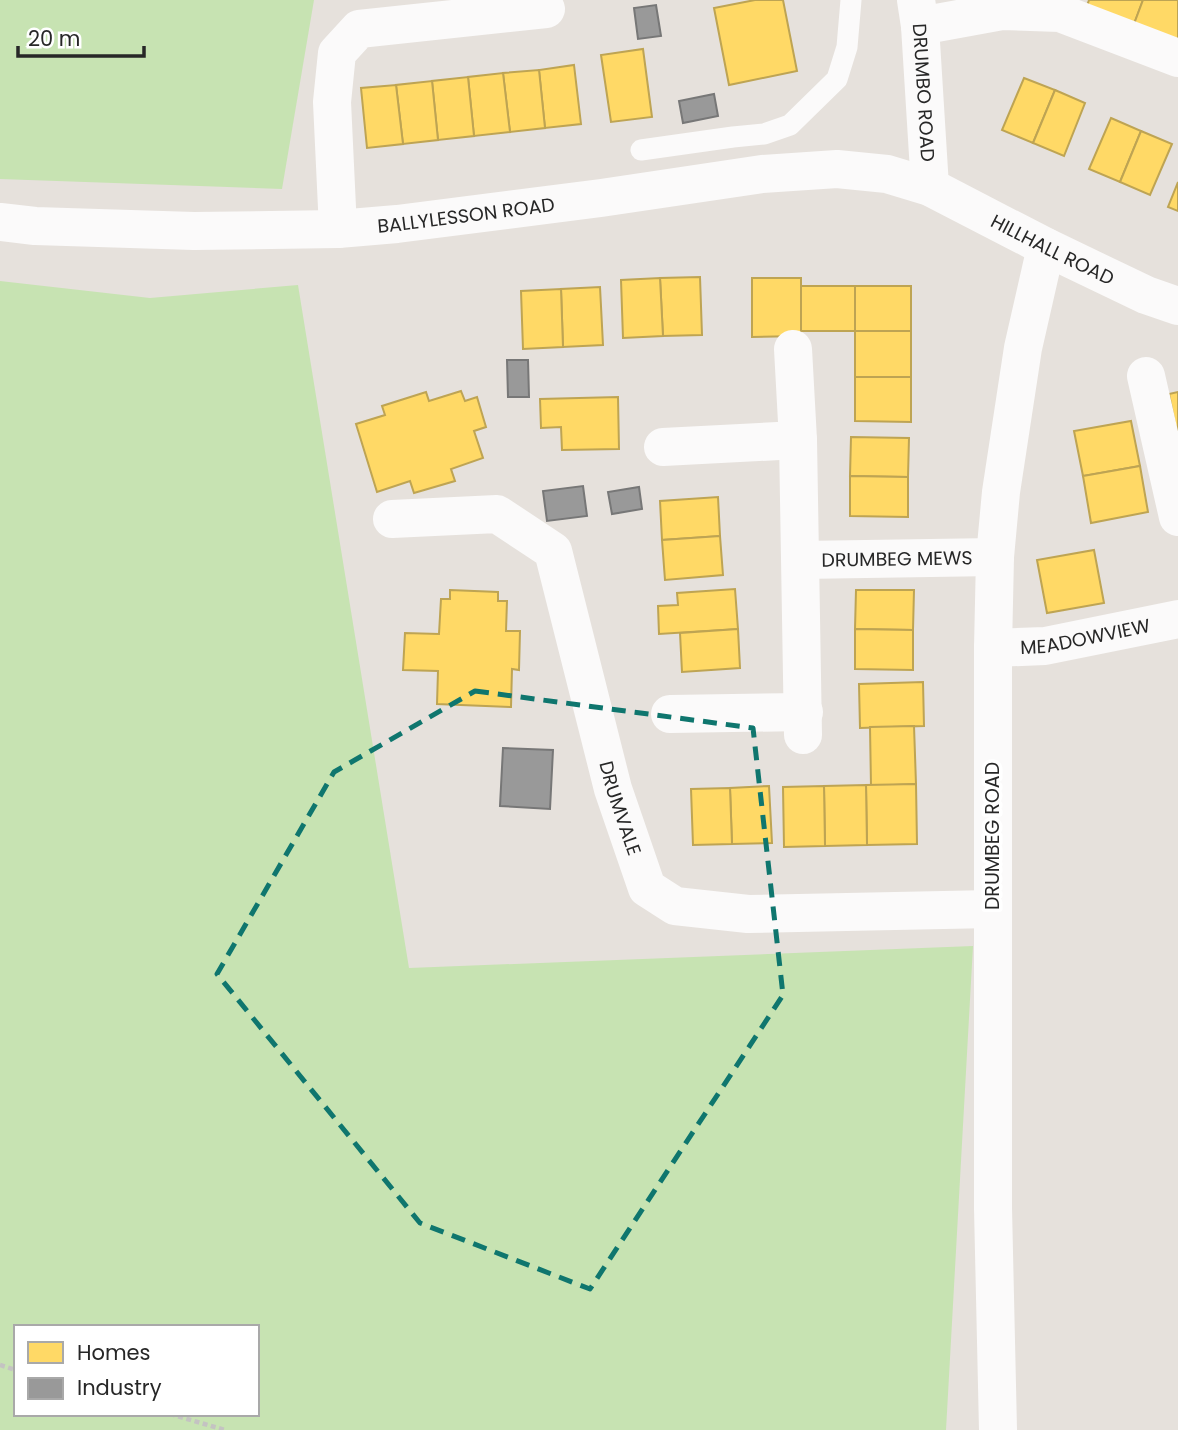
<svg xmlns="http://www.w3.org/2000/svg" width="1178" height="1430" viewBox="0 0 1178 1430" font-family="Poppins,sans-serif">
	<rect width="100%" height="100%" fill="#e6e1dc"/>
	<!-- green -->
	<g fill="#c7e3b2" fill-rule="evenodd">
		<path d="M0 0H314L282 189 0 179Z"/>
		<path d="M0 281 150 298 298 285 409 968 973 946 946 1430H0ZM16 1327H257V1414H16Z"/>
	</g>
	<!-- homes -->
	<g fill="#ffd966" stroke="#bea453" stroke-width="2">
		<path d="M755 0H783L797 71 729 85 714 8Z"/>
		<path d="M1089 0H1143L1134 24 1087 6Z"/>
		<path d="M1143 0H1178V41L1134 24Z"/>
		<path d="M643 49 652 117 611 122 601 55Z"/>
		<path d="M574 65 581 124 545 128 539 70Z"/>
		<path d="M539 70 545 128 510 132 503 73Z"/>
		<path d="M503 73 510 132 474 136 468 77Z"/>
		<path d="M468 77 474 136 438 140 432 81Z"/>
		<path d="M1024 78 1055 90 1033 143 1002 130Z"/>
		<path d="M432 81 438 140 403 144 396 85Z"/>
		<path d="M396 85 403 144 367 148 361 88Z"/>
		<path d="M1055 90 1085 103 1064 156 1033 143Z"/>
		<path d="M1111 118 1141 131 1120 182 1089 169Z"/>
		<path d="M1141 131 1172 144 1150 195 1120 182Z"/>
		<path d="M1178 182V211L1168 207Z"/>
		<path d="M700 277 702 335 663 336 660 278Z"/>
		<path d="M660 278 663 336 623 338 621 280Z"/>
		<path d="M752 278H801V336L752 337Z"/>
		<rect x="801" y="286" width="54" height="45"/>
		<rect x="855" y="286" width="56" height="45"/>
		<path d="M600 287 603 345 563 347 561 289Z"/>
		<path d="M561 289 563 347 523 349 521 291Z"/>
		<rect x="855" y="331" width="56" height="46"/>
		<path d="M855 377H911V422L855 421Z"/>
		<path d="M461 391 465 401 477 397 486 427 474 431 483 458 451 469 455 481 414 493 410 481 377 492 356 424 385 415 382 406 426 392 429 401Z"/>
		<path d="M1178 392V439L1169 394Z"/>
		<path d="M618 397 619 449 562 450 561 427 541 428 540 399Z"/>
		<path d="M1131 421 1140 466 1083 476 1074 431Z"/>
		<path d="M851 437 909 438 908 477 850 476Z"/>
		<path d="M1140 466 1148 512 1091 523 1083 476Z"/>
		<path d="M850 476 908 477V517L850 516Z"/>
		<path d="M718 497 720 536 662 540 660 501Z"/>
		<path d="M720 536 723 575 665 580 662 540Z"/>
		<path d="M1094 550 1104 603 1047 613 1037 560Z"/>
		<path d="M735 589 738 629 659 634 658 606 678 605 677 593Z"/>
		<path d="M450 590 498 592V601H507L506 631H520L519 670 512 669 511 707 437 704 438 671 403 670 405 633 439 634 441 599H450Z"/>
		<path d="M856 590H914L913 630 855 629Z"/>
		<path d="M738 629 740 668 682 672 680 633Z"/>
		<path d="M855 629 913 630V670L855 669Z"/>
		<path d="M923 682 924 726 860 728 859 684Z"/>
		<path d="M914 726 916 784 871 786 870 727Z"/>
		<path d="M916 784 917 844 867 845 866 785Z"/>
		<path d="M866 785 867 845 825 846 824 786Z"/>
		<path d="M769 786 772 843 732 844 730 788Z"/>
		<path d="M824 786 825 846 784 847 783 787Z"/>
		<path d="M730 788 732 844 693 845 691 789Z"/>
	</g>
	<!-- industry -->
	<g fill="#999" stroke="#777" stroke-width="2">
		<path d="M656 5 661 36 638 39 634 8Z"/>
		<path d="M714 94 718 116 683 123 679 101Z"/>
		<path d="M507 360H528L529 397H508Z"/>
		<path d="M583 486 587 516 547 521 543 491Z"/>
		<path d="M639 487 642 509 612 514 608 492Z"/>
		<path d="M503 748 553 750 550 809 500 806Z"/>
	</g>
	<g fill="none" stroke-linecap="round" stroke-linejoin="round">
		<!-- path -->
		<g stroke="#c4c3c2" stroke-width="4.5" stroke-dasharray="5 3.5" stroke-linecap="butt">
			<path d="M0 1365 16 1370"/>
			<path d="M170 1414 225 1430"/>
		</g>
		<!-- service -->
		<path stroke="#fbfafa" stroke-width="21" d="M641 150 733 137 764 134 790 125 837 79 847 47 851 0"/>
		<!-- minor -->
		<g stroke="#fbfafa" stroke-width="38">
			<path d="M920 26 1002 11 1060 13 1178 58"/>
			<path d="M338 229 332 102 337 53 359 29 546 9"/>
			<path d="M793 349 798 440 803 735"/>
			<path d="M1146 376 1178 517"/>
			<path d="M663 447 798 440"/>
			<path id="s1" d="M392 519 497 514 553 551 613 789 647 888 675 906 748 914 992 909"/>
			<path id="s2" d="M801 560 995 557"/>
			<path id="s3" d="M993 648 1045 646 1178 619"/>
			<path d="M670 714 804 712"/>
		</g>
		<!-- tertiary -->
		<g stroke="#fbfafa" stroke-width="38">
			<path id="s4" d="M916 0 920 26 930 187"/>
			<path d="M998 1430 993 1208V648L995 557 1001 492 1023 348 1046 247"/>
		</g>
		<!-- secondary -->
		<path stroke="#fbfafa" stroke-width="38" id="s5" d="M0 222 35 226 194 231 338 229 397 224 601 198 762 174 837 169 887 174 930 187 1046 247 1146 295 1178 306"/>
	</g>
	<!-- marked area -->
	<path fill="none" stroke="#0f766e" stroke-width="5" stroke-dasharray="14 9" stroke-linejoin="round" d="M475 691 753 728 783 995 590 1289 420 1223 217 974 334 772Z"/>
	<g text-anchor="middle" stroke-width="7" stroke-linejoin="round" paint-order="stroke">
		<!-- street labels -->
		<g font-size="19" fill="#272727" stroke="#fff">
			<text dy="7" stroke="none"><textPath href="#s4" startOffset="93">DRUMBO ROAD</textPath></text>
			<text dy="7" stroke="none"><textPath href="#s5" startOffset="467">BALLYLESSON ROAD</textPath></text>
			<text dy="7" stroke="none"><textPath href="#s5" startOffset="1074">HILLHALL ROAD</textPath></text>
			<text dy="7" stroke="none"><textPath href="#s2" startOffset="96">DRUMBEG MEWS</textPath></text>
			<text dy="7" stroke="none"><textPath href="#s3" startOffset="93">MEADOWVIEW</textPath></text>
			<text dy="7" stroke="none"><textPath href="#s1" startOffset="438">DRUMVALE</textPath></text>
			<text transform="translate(992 836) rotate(-90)" y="7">DRUMBEG ROAD</text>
		</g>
	</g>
	<!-- legend -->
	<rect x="14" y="1325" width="245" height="91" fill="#ffffff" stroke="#a9a9a9" stroke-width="2"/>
	<rect x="28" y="1342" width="35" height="21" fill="#ffd966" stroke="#a9a9a9" stroke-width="2"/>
	<text x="77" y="1360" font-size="21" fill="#272727">Homes</text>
	<rect x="28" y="1378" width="35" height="21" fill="#999999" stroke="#a9a9a9" stroke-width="2"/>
	<text x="77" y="1395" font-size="21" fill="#272727">Industry</text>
	<!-- scale -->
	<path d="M18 46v10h126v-10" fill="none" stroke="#272727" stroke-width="3.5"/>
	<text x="28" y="46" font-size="21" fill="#272727" stroke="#ffffff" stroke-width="5" paint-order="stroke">20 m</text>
</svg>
